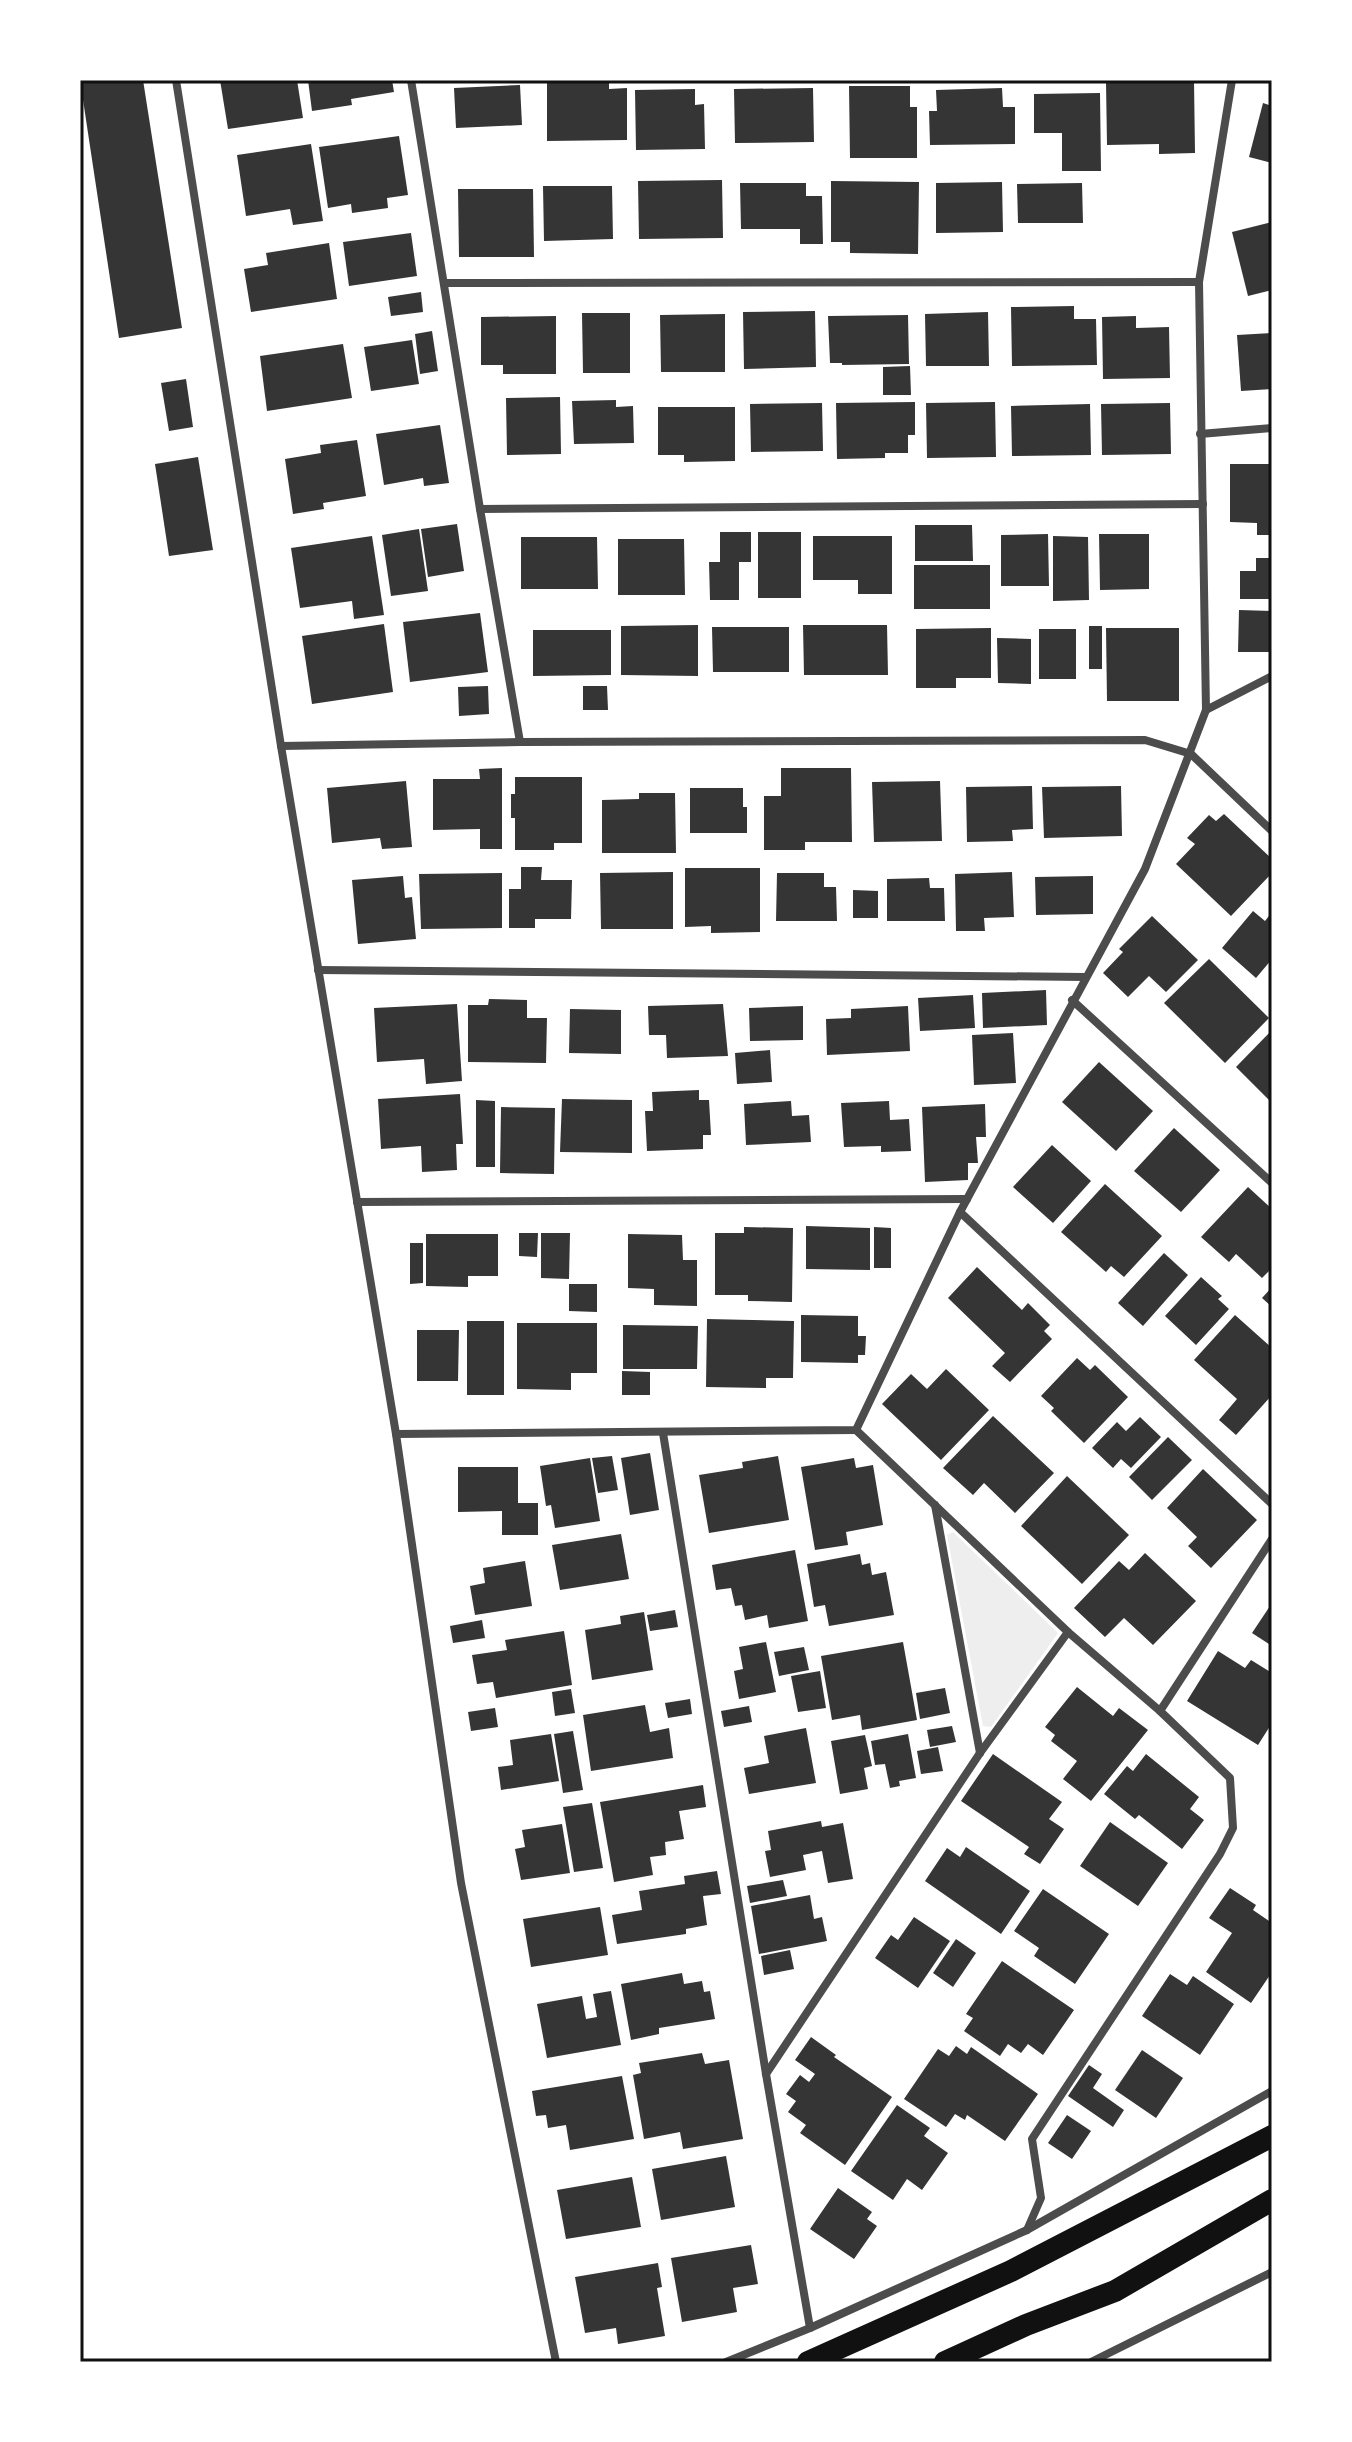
<svg xmlns="http://www.w3.org/2000/svg" width="1352" height="2442" viewBox="0 0 1352 2442" font-family="Lato,sans-serif">
	<rect width="100%" height="100%" fill="#fff"/>
	<!-- green -->
	<path fill="#eee" d="M953 1532 1058 1633 991 1727 983 1726 947 1535Z"/>
	<!-- building -->
	<g fill="#353535">
		<path d="M80 80H143L182 328 119 338Z"/>
		<path d="M220 80H297L303 118 228 129Z"/>
		<path d="M308 80H392L394 92 351 99 352 105 312 111Z"/>
		<path d="M609 80V89L627 88V140L547 141V81Z"/>
		<path d="M1194 81 1195 153 1159 154V144L1107 145 1106 82Z"/>
		<path d="M520 85 522 125 456 128 454 88Z"/>
		<path d="M849 86H910V107H917V158H850Z"/>
		<path d="M813 88 814 142 735 143 734 89Z"/>
		<path d="M1002 88 1003 107H1015V144L930 145 929 111H937L936 90Z"/>
		<path d="M695 89V105L704 104 705 149 636 150 635 90Z"/>
		<path d="M1100 93 1101 171H1062V133H1034V94Z"/>
		<path d="M1263 103 1272 106V163L1249 157Z"/>
		<path d="M399 136 408 195 387 198 388 208 352 213 351 204 328 208 319 147Z"/>
		<path d="M311 144 323 221 293 225 290 209 246 216 237 155Z"/>
		<path d="M722 180 723 238 639 239 638 181Z"/>
		<path d="M831 181 919 182 918 254 850 253V242H831Z"/>
		<path d="M1002 182 1003 232 936 233V183Z"/>
		<path d="M740 183H806V196H822L823 244H800V229H741Z"/>
		<path d="M1082 183 1083 223H1018L1017 184Z"/>
		<path d="M543 186H612L613 239 544 241Z"/>
		<path d="M458 189H533L534 257H459Z"/>
		<path d="M1272 222V290L1248 296 1232 232Z"/>
		<path d="M411 233 417 276 349 286 343 242Z"/>
		<path d="M329 243 337 299 251 312 244 269 268 265 266 253Z"/>
		<path d="M421 292 423 312 391 316 388 297Z"/>
		<path d="M1074 306V319H1096L1097 365 1012 366 1011 307Z"/>
		<path d="M815 311 816 367 744 369 743 312Z"/>
		<path d="M988 312 989 366H926L925 314Z"/>
		<path d="M582 313H630V373H583Z"/>
		<path d="M725 314V372H661L660 315Z"/>
		<path d="M908 315 909 364 842 365V363H830L828 316Z"/>
		<path d="M556 316V374H503V365H481V317Z"/>
		<path d="M1136 316V328L1169 327 1170 378 1103 379 1102 317Z"/>
		<path d="M432 331 438 371 420 374 415 334Z"/>
		<path d="M1272 333V389L1241 391 1237 335Z"/>
		<path d="M412 340 419 384 371 391 364 347Z"/>
		<path d="M343 344 352 398 267 411 260 356Z"/>
		<path d="M910 366 911 395H883V367Z"/>
		<path d="M186 379 193 427 169 431 161 383Z"/>
		<path d="M560 397 561 454 507 455 506 398Z"/>
		<path d="M616 400V407L633 406 634 443 574 444 572 401Z"/>
		<path d="M915 402V435H908V453H885V458L837 459 836 403Z"/>
		<path d="M995 402 996 457 927 458 926 403Z"/>
		<path d="M822 403 823 451 751 452 750 404Z"/>
		<path d="M1170 403 1171 454 1102 455 1101 404Z"/>
		<path d="M1090 404 1091 455 1012 456 1011 406Z"/>
		<path d="M658 407H735V461L684 462V455H658Z"/>
		<path d="M440 425 449 483 424 486 423 478 384 485 376 434Z"/>
		<path d="M357 440 366 496 323 503 324 509 293 514 285 459 321 453 320 445Z"/>
		<path d="M198 457 213 550 169 556 155 464Z"/>
		<path d="M1230 464H1272V535H1257V523L1230 522Z"/>
		<path d="M457 524 464 571 428 577 421 529Z"/>
		<path d="M915 525H972L973 561H915Z"/>
		<path d="M419 529 428 591 391 596 382 535Z"/>
		<path d="M720 532H751V562H739V600H710L709 562H720Z"/>
		<rect x="758" y="532" width="43" height="66"/>
		<path d="M1048 534 1049 586H1001V535Z"/>
		<path d="M1099 534H1149V589L1100 590Z"/>
		<path d="M372 536 384 615 354 619 352 601 300 608 291 548Z"/>
		<path d="M813 536H892V594H858V580H813Z"/>
		<path d="M1053 536 1088 537 1089 600 1053 601Z"/>
		<path d="M521 537H597L598 589H521Z"/>
		<path d="M618 539H684L685 595H618Z"/>
		<path d="M1256 558H1272V599H1240V571H1256Z"/>
		<rect x="914" y="565" width="76" height="44"/>
		<path d="M1239 610 1272 611V652H1238Z"/>
		<path d="M480 613 488 672 410 682 403 622Z"/>
		<path d="M384 624 393 692 312 704 302 636Z"/>
		<path d="M698 625V676L621 675V626Z"/>
		<path d="M803 625H887L888 675H804Z"/>
		<rect x="1089" y="626" width="13" height="43"/>
		<path d="M712 627H789V672H713Z"/>
		<path d="M991 628V678H956V688H916V629Z"/>
		<path d="M1106 628H1179V701H1107Z"/>
		<rect x="1039" y="629" width="37" height="50"/>
		<path d="M533 630H611V675L533 676Z"/>
		<path d="M997 638 1031 639V684L998 683Z"/>
		<path d="M488 686 489 714 459 716 458 687Z"/>
		<path d="M583 686H607L608 710H583Z"/>
		<path d="M502 768V849H480V829L433 830V779H480L479 769Z"/>
		<path d="M781 768H851L852 842H805V850H764V796H781Z"/>
		<path d="M515 777H582V843H554V850H515V818H511V794H515Z"/>
		<path d="M406 781 412 847 382 849 380 838 332 843 327 788Z"/>
		<path d="M940 781 942 841 874 842 872 782Z"/>
		<path d="M1032 786 1033 829 1012 830 1013 841 967 842 966 787Z"/>
		<path d="M1121 786 1122 836 1044 838 1042 787Z"/>
		<path d="M690 788H743V807H747V833H690Z"/>
		<path d="M639 793H675L676 853H602V800L639 799Z"/>
		<path d="M1224 814 1272 859V873L1231 916 1176 864 1195 844 1187 838 1209 815 1216 821Z"/>
		<path d="M521 867H542L541 880H572L571 919H535V928H509V889H521Z"/>
		<path d="M685 868H760V932L711 933V926L685 927Z"/>
		<path d="M673 872V929H601L600 873Z"/>
		<path d="M1012 872 1014 917 984 918 985 931H956L955 874Z"/>
		<path d="M502 873V928L421 929 419 874Z"/>
		<path d="M777 873H824V887H836L837 921H776Z"/>
		<path d="M403 876 405 898 412 897 416 939 358 944 352 880Z"/>
		<path d="M1093 876V914L1036 915 1035 877Z"/>
		<path d="M929 878 930 888H944L945 921H887V879Z"/>
		<path d="M853 890 878 891V918H853Z"/>
		<path d="M1253 911 1265 921 1272 912V959L1256 978 1222 948Z"/>
		<path d="M1152 916 1198 960 1166 992 1149 976 1128 997 1103 973 1123 952 1119 949Z"/>
		<path d="M1209 959 1269 1018 1225 1063 1164 1003Z"/>
		<path d="M1046 990 1047 1025 983 1028 982 993Z"/>
		<path d="M973 995 975 1028 920 1031 918 998Z"/>
		<path d="M489 999 527 1000V1018H547L546 1063 468 1062V1005H488Z"/>
		<path d="M457 1004 462 1081 426 1084 424 1059 377 1062 374 1008Z"/>
		<path d="M723 1004 728 1056 667 1058 666 1035H649L648 1006Z"/>
		<path d="M803 1006V1040L750 1041 749 1008Z"/>
		<path d="M908 1006 910 1051 827 1055 826 1019 851 1018V1009Z"/>
		<path d="M570 1009 621 1010V1054L569 1053Z"/>
		<path d="M1272 1030V1103L1236 1067Z"/>
		<path d="M1013 1033 1016 1083 974 1085 972 1035Z"/>
		<path d="M770 1050 772 1082 737 1084 735 1053Z"/>
		<path d="M1099 1062 1153 1111 1116 1151 1062 1102Z"/>
		<path d="M699 1090V1100H709L711 1135H703V1149L647 1151 645 1111H653L652 1092Z"/>
		<path d="M460 1094 463 1144H456L457 1170 422 1172 421 1146 381 1149 378 1099Z"/>
		<path d="M562 1099 632 1100V1153L560 1152Z"/>
		<path d="M476 1100 495 1101V1167H476Z"/>
		<path d="M791 1101 792 1116 809 1115 811 1142 746 1145 744 1104Z"/>
		<path d="M889 1101 890 1120 909 1119 911 1151 881 1152V1146L844 1147 841 1103Z"/>
		<path d="M985 1104 986 1137H976L978 1163H968V1180L925 1182 922 1107Z"/>
		<path d="M501 1107 555 1108 554 1174 500 1173Z"/>
		<path d="M1174 1128 1220 1170 1181 1212 1134 1171Z"/>
		<path d="M1052 1145 1091 1181 1053 1223 1013 1187Z"/>
		<path d="M1105 1184 1162 1236 1124 1277 1111 1266 1106 1272 1061 1232Z"/>
		<path d="M1248 1187 1272 1209V1268L1262 1278 1236 1254 1229 1262 1201 1237Z"/>
		<path d="M806 1226 870 1228V1270L806 1269Z"/>
		<path d="M744 1227 793 1228 792 1302 748 1301V1295H715V1233H744Z"/>
		<path d="M874 1227 891 1228V1268H874Z"/>
		<path d="M519 1233H538L537 1257 519 1256Z"/>
		<path d="M541 1233H570L569 1279 541 1278Z"/>
		<path d="M426 1234H498V1276H468V1287L426 1286Z"/>
		<path d="M628 1234 682 1235 683 1260H697V1306L654 1305V1289L628 1288Z"/>
		<path d="M410 1243H423V1283L410 1284Z"/>
		<path d="M1164 1253 1188 1275 1143 1326 1118 1303Z"/>
		<path d="M977 1267 1022 1310 1028 1303 1050 1325 1044 1331 1052 1339 1010 1382 992 1366 1005 1353 948 1298Z"/>
		<path d="M1201 1277 1222 1296 1218 1299 1229 1309 1196 1345 1165 1316Z"/>
		<path d="M569 1284H597V1312L569 1311Z"/>
		<path d="M1272 1287V1307L1262 1298Z"/>
		<path d="M801 1315 858 1316V1336H866L865 1355H858V1363L801 1362Z"/>
		<path d="M1235 1315 1272 1348V1395L1236 1435 1219 1420 1237 1399 1194 1360Z"/>
		<path d="M707 1319 794 1321 793 1378H766V1388L706 1387Z"/>
		<rect x="467" y="1321" width="37" height="74"/>
		<path d="M517 1323H597V1373H571V1390L517 1389Z"/>
		<path d="M623 1325 698 1326 697 1369H623Z"/>
		<path d="M417 1330H459L458 1381H417Z"/>
		<path d="M1077 1358 1090 1370 1095 1365 1128 1397 1084 1443 1051 1411 1054 1408 1041 1396Z"/>
		<path d="M946 1369 989 1410 941 1460 882 1404 911 1374 927 1389Z"/>
		<path d="M622 1371 650 1372V1395H622Z"/>
		<path d="M993 1416 1054 1473 1015 1513 984 1483 973 1495 943 1468Z"/>
		<path d="M1140 1417 1161 1437 1131 1468 1121 1459 1113 1468 1092 1448 1117 1422 1126 1431Z"/>
		<path d="M1168 1437 1192 1460 1152 1500 1129 1477Z"/>
		<path d="M650 1453 659 1510 630 1515 621 1458Z"/>
		<path d="M612 1456 618 1490 598 1493 592 1458Z"/>
		<path d="M778 1456 789 1520 709 1533 699 1475 743 1468 742 1462Z"/>
		<path d="M590 1458 600 1521 555 1528 551 1505 546 1506 540 1466Z"/>
		<path d="M854 1458 856 1468 873 1465 883 1525 846 1532 848 1545 815 1550 801 1467Z"/>
		<path d="M458 1467H518V1503H538V1535H502V1511L458 1512Z"/>
		<path d="M1203 1469 1257 1520 1211 1568 1188 1546 1197 1537 1167 1508Z"/>
		<path d="M1067 1476 1129 1535 1082 1584 1021 1526Z"/>
		<path d="M621 1534 629 1579 560 1590 552 1545Z"/>
		<path d="M795 1550 808 1621 769 1628 767 1615 745 1620 742 1605 735 1606 731 1588 716 1590 712 1565Z"/>
		<path d="M1145 1553 1196 1601 1153 1645 1124 1618 1105 1637 1074 1608 1119 1561 1129 1570Z"/>
		<path d="M860 1554 862 1565 870 1563 872 1575 886 1572 894 1615 829 1626 825 1605 814 1607 807 1564Z"/>
		<path d="M525 1561 532 1606 475 1615 470 1586 485 1583 483 1568Z"/>
		<path d="M1272 1603V1646L1252 1633Z"/>
		<path d="M675 1610 678 1627 650 1631 647 1615Z"/>
		<path d="M644 1612 653 1670 592 1680 585 1630 621 1624 620 1616Z"/>
		<path d="M482 1620 485 1638 453 1643 450 1626Z"/>
		<path d="M564 1631 572 1685 496 1698 493 1682 477 1684 472 1655 507 1650 505 1640Z"/>
		<path d="M766 1642 776 1692 739 1699 734 1671 743 1669 739 1647Z"/>
		<path d="M903 1642 917 1720 862 1730 860 1715 832 1720 821 1656Z"/>
		<path d="M804 1647 809 1670 779 1676 774 1652Z"/>
		<path d="M1218 1651 1245 1668 1251 1660 1272 1673V1723L1258 1745 1187 1701Z"/>
		<path d="M820 1671 826 1708 798 1712 791 1676Z"/>
		<path d="M1077 1687 1113 1716 1119 1708 1148 1730 1091 1801 1063 1779 1077 1761 1051 1741 1055 1735 1045 1727Z"/>
		<path d="M945 1688 950 1713 920 1719 916 1693Z"/>
		<path d="M571 1689 575 1713 555 1716 552 1692Z"/>
		<path d="M690 1699 692 1714 668 1718 665 1703Z"/>
		<path d="M645 1705 650 1732 669 1728 673 1758 591 1771 583 1715Z"/>
		<path d="M749 1706 752 1722 724 1727 721 1711Z"/>
		<path d="M495 1708 498 1727 471 1731 468 1712Z"/>
		<path d="M952 1726 956 1742 930 1747 927 1730Z"/>
		<path d="M806 1728 816 1783 749 1794 744 1768 769 1763 764 1736Z"/>
		<path d="M573 1731 583 1790 563 1793 554 1734Z"/>
		<path d="M551 1734 559 1781 501 1790 498 1767 513 1765 510 1740Z"/>
		<path d="M908 1734 916 1778 899 1781 900 1786 890 1788 885 1764 875 1765 871 1741Z"/>
		<path d="M865 1735 872 1766 864 1768 868 1789 840 1794 831 1741Z"/>
		<path d="M938 1747 943 1771 921 1774 917 1751Z"/>
		<path d="M993 1754 1062 1802 1049 1819 1064 1829 1040 1864 1024 1854 1029 1847 961 1801Z"/>
		<path d="M1146 1754 1199 1797 1190 1809 1204 1820 1182 1849 1139 1815 1135 1819 1104 1794 1127 1766 1133 1771Z"/>
		<path d="M703 1785 706 1807 679 1811 684 1839 665 1842 666 1855 650 1857 653 1875 614 1882 600 1802Z"/>
		<path d="M592 1803 603 1868 574 1872 563 1807Z"/>
		<path d="M821 1821 822 1827 843 1823 853 1879 828 1883 822 1851 803 1855 806 1870 770 1877 765 1851 771 1850 768 1831Z"/>
		<path d="M1110 1822 1168 1863 1138 1906 1080 1866Z"/>
		<path d="M562 1824 570 1873 521 1880 515 1849 525 1847 522 1830Z"/>
		<path d="M966 1847 1030 1891 1001 1934 925 1881 947 1848 960 1857Z"/>
		<path d="M717 1871 721 1894 703 1896 707 1925 686 1929V1934L617 1944 612 1915 642 1910 639 1891 685 1884 684 1876Z"/>
		<path d="M783 1880 787 1896 750 1903 747 1886Z"/>
		<path d="M1230 1888 1256 1905 1253 1910 1272 1923V1972L1251 2003 1206 1972 1232 1933 1209 1918Z"/>
		<path d="M1043 1889 1109 1934 1075 1984 1034 1956 1039 1948 1014 1931Z"/>
		<path d="M810 1895 814 1919 822 1917 827 1941 759 1954 751 1906Z"/>
		<path d="M600 1907 608 1955 531 1967 523 1919Z"/>
		<path d="M914 1917 950 1941 918 1988 875 1958 891 1935 898 1940Z"/>
		<path d="M956 1939 976 1953 953 1987 933 1973Z"/>
		<path d="M790 1950 794 1969 764 1975 761 1956Z"/>
		<path d="M1002 1961 1074 2010 1043 2055 1028 2044 1021 2053 1008 2044 1000 2056 964 2031 973 2018 966 2014Z"/>
		<path d="M682 1973 684 1984 702 1981 704 1992 710 1991 715 2019 659 2028V2034L631 2040 621 1984Z"/>
		<path d="M1170 1974 1187 1985 1193 1976 1234 2004 1200 2055 1142 2016Z"/>
		<path d="M611 1991 621 2045 547 2058 537 2004 582 1996 586 2019 597 2017 593 1994Z"/>
		<path d="M811 2037 836 2055 834 2057 892 2097 845 2165 800 2133 806 2125 788 2112 796 2101 786 2094 800 2075 809 2082 815 2074 795 2060Z"/>
		<path d="M956 2046 967 2054 971 2047 1038 2094 1005 2141 967 2115 965 2120 955 2114 946 2127 904 2099 938 2049 949 2056Z"/>
		<path d="M1142 2050 1183 2078 1156 2118 1115 2090Z"/>
		<path d="M702 2053 705 2064 729 2060 743 2139 683 2149 680 2132 644 2139 633 2075 641 2073 639 2063Z"/>
		<path d="M1089 2065 1102 2074 1093 2088 1124 2110 1113 2127 1068 2096Z"/>
		<path d="M622 2076 634 2139 570 2150 566 2125 548 2128 546 2115 536 2116 532 2091Z"/>
		<path d="M897 2105 930 2128 924 2136 948 2153 922 2190 907 2179 893 2200 851 2171Z"/>
		<path d="M1067 2115 1091 2131 1072 2159 1048 2143Z"/>
		<path d="M726 2156 735 2207 661 2220 652 2169Z"/>
		<path d="M632 2177 641 2227 566 2239 557 2190Z"/>
		<path d="M838 2188 872 2212 867 2219 877 2226 854 2259 810 2229Z"/>
		<path d="M751 2245 758 2284 733 2288 737 2312 682 2322 671 2258Z"/>
		<path d="M658 2263 662 2287 657 2288 665 2336 618 2344 616 2328 585 2333 575 2277Z"/>
	</g>
	<g fill="none" stroke-linecap="round" stroke-linejoin="round">
		<!-- minor -->
		<g stroke="#4c4c4c" stroke-width="8">
			<path d="M176 80 281 746 396 1434 461 1883 556 2362"/>
			<path d="M411 80 480 509 520 742"/>
			<path d="M444 283 1199 282"/>
			<path d="M1200 434 1272 428"/>
			<path d="M480 509 1203 504"/>
			<path d="M1206 710 1272 676"/>
			<path d="M281 746 520 742 1145 740 1191 754 1272 831"/>
			<path d="M318 970 1085 977"/>
			<path d="M1072 1000 1272 1183"/>
			<path d="M357 1202 967 1199"/>
			<path d="M960 1212 1272 1504"/>
			<path d="M856 1430 1068 1632 1160 1711 1230 1778 1233 1828 1220 1854 1032 2139 1041 2198 1027 2230"/>
			<path d="M663 1433 766 2074 810 2328"/>
			<path d="M396 1434 856 1430 960 1212 1145 869 1206 710 1199 282 1232 80"/>
			<path d="M935 1505 980 1753"/>
			<path d="M1160 1711 1272 1539"/>
			<path d="M766 2074 980 1753 1068 1632"/>
			<path d="M726 2362 810 2328 1027 2230 1272 2091"/>
			<path d="M1091 2362 1272 2272"/>
		</g>
		<!-- trunk -->
		<g stroke="#111" stroke-width="22">
			<path d="M808 2362 1011 2271 1272 2136"/>
			<path d="M945 2362 1026 2325 1115 2291 1272 2200"/>
		</g>
	</g>
	<!-- border -->
	<rect width="1352" height="2442" fill="none" stroke="#ffffff" stroke-width="164"/>
	<rect x="82" y="82" width="1188" height="2278" fill="none" stroke="#111" stroke-width="3"/>
</svg>
